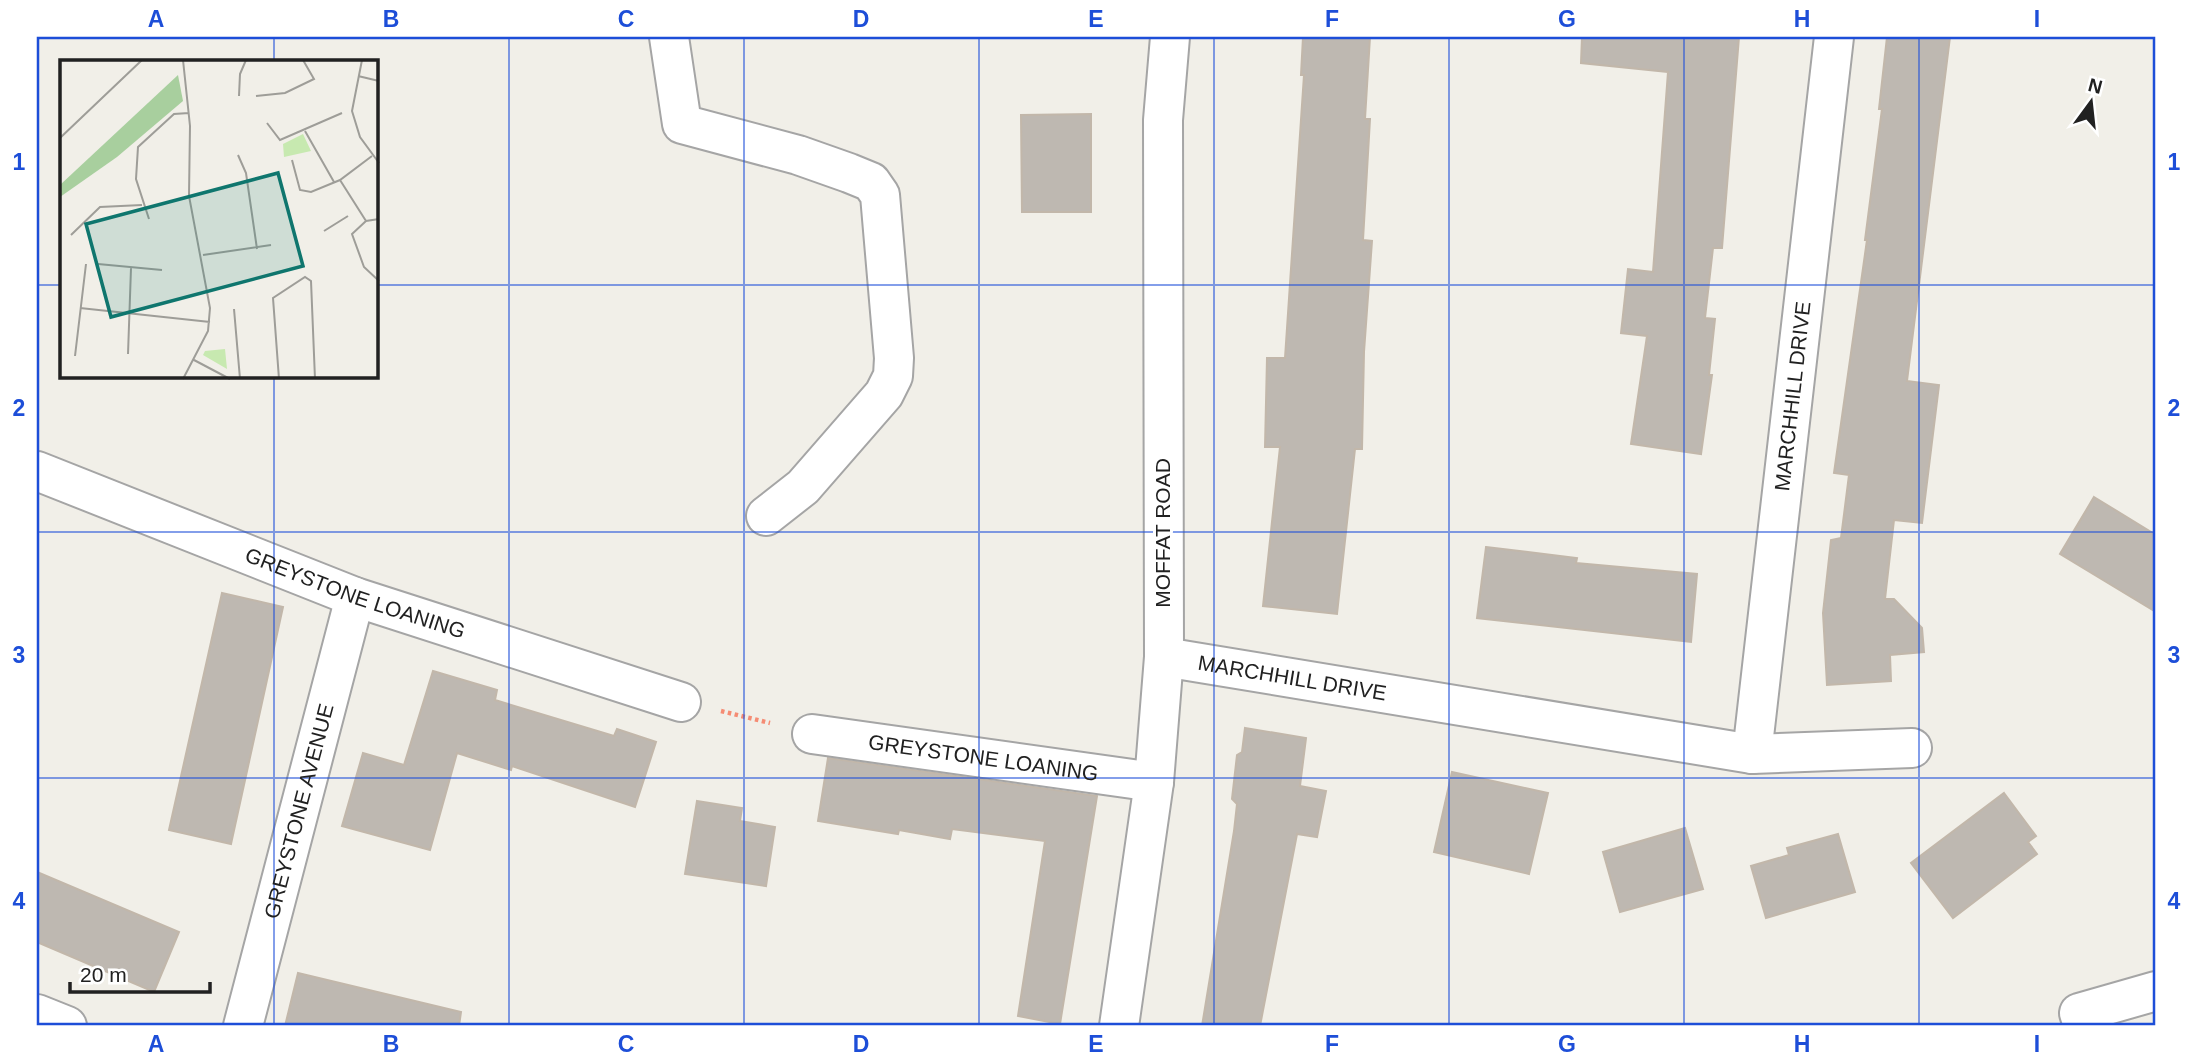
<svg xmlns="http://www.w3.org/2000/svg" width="2193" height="1063" viewBox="0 0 2193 1063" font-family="Arial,sans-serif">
	<rect width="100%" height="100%" fill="#f1efe8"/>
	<!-- building -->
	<g fill="#beb8b1" stroke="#c2b7aa" stroke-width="2">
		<path d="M1303 37H1370L1365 119H1370L1363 240 1372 241 1364 352 1362 449H1355L1337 614 1263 606 1280 447H1265L1267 358H1285L1304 75H1301Z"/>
		<path d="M1582 37H1739L1722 248H1713L1705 318 1715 319 1709 375H1712L1701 454 1631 444 1647 336 1621 333 1628 269 1653 272 1668 72 1581 63Z"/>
		<path d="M1887 37H1950L1907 381 1939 385 1922 523 1894 520 1885 599H1894L1922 628 1924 652 1890 655 1891 681 1827 685 1823 613 1831 540 1841 538 1849 475 1834 473 1867 240H1865L1882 109H1879Z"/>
		<path d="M1091 114V212H1022L1021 115Z"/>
		<path d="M2094 497 2156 535V612L2060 554Z"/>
		<path d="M1486 547 1577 558 1576 563 1697 574 1691 642 1477 618Z"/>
		<path d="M222 593 283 607 231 844 169 830Z"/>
		<path d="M433 671 497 690 495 700 614 736 617 729 656 742 635 807 512 766 511 770 457 753 430 850 342 826 363 753 404 765Z"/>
		<path d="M1245 728 1306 738 1300 786 1326 791 1317 837 1297 834 1260 1026H1202L1234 831 1237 804 1232 799 1237 755 1242 752Z"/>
		<path d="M828 758 1097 796 1060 1024 1018 1016 1045 841 952 829 950 839 899 830 898 834 818 821Z"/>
		<path d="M1452 772 1548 793 1529 874 1434 852Z"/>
		<path d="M2004 793 2036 836 2028 842 2037 854 1953 918 1911 863Z"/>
		<path d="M697 801 742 808 740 821 775 827 766 886 685 874Z"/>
		<path d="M1685 828 1703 889 1620 912 1603 852Z"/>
		<path d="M1838 834 1855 892 1766 918 1751 866 1789 855 1787 848Z"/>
		<path d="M37 872 179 932 154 992 37 942Z"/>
		<path d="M298 973 461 1012 459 1026H285Z"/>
	</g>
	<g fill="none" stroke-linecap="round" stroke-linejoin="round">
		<!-- minor casing -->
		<g stroke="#a5a5a5" stroke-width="42">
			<g id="minor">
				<path d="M669 37 682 124 798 155 849 173 871 182 880 195 894 358 893 376 884 394 803 487 766 516"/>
				<path id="s1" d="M37 471 355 597 681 702"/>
				<path id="s2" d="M1164 657 1752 754 1912 748"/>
				<path id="s3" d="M812 734 1154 782"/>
				<path id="s4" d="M1752 754 1834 37"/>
				<path d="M37 1014 67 1026"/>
				<path id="s5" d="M243 1026 355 597"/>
				<path d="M1119 1026 1154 782 1164 657 1163 120 1170 37"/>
				<path d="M2083 1026 2079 1013 2156 991"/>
			</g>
		</g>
		<!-- path -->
		<path stroke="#f58c74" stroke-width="4.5" stroke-dasharray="3.5 3.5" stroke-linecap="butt" d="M721 711 770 723"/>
		<!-- minor -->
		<use href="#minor" stroke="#fff" stroke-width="38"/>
	</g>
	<!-- grid -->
	<path fill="none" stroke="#1d4ed8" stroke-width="2" stroke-opacity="0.55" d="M274 37V61M509 37V1026M744 37V1026M979 37V1026M1214 37V1026M1449 37V1026M1684 37V1026M1919 37V1026M37 285H61M376 285H2156M274 376V1026M37 532H2156M37 778H2156"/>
	<g text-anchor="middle" stroke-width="6" stroke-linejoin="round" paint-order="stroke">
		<!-- street labels -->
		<g font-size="21" fill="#212121" stroke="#fff">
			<text dy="7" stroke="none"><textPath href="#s4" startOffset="360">MARCHHILL DRIVE</textPath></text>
			<text transform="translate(1163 533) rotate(-90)" y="7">MOFFAT ROAD</text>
			<text dy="7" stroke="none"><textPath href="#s1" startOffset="341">GREYSTONE LOANING</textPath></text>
			<text dy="7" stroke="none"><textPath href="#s2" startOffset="130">MARCHHILL DRIVE</textPath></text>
			<text dy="7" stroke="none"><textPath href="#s3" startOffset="173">GREYSTONE LOANING</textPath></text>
			<text dy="7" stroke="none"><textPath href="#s5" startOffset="222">GREYSTONE AVENUE</textPath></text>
		</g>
	</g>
	<!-- overview -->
	<g transform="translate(60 60)">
		<rect width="318" height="318" fill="#f1efe8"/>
		<path d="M243 74 251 91 224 97 223 84ZM165 289 167 309 143 295 145 291Z" fill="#c7e9b0"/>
		<path d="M118 15 123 41 57 97 0 137V125Z" fill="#a8cf9e"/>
		<path fill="none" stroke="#9e9d98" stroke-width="2" d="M123 0 130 66 129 136 150 248 148 271 123 319M302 0 292 51 300 77 319 103M298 16 319 21M179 36 180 14 186 0M196 36 225 33 254 19 243 0M207 63 220 80 282 53M245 71 274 122M0 78 82 0M178 95 186 113 197 189M232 100 240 130 251 132 280 120 312 96M280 120 306 161M89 159 76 119 78 87 114 54 129 53M319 159 306 161 292 174 304 207 319 221M264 171 288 156M11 175 40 147 82 145M143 195 211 185M38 204 102 210M20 248 150 262M174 249 180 319M68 294 71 208M15 296 26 204M134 300 170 319M219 319 213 238 245 217 251 221 255 319"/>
		<path fill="#0f766e" fill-opacity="0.15" stroke="#0f766e" stroke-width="3.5" d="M218 113 243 206 51 257 26 164Z"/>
		<rect width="318" height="318" fill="none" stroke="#212121" stroke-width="3.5"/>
	</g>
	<!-- border -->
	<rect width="2193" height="1063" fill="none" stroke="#ffffff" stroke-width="77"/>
	<!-- north arrow -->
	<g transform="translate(2091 102) rotate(15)" stroke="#ffffff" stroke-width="5" paint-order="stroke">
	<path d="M0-5L12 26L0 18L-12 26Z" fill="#212121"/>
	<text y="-10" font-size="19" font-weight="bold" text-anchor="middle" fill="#212121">N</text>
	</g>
	<!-- scale -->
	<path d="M70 982v10h140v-10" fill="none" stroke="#212121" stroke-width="3.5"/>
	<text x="80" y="982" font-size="21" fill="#212121" stroke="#ffffff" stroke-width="5" paint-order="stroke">20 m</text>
	<rect x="38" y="38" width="2116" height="986" fill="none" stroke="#1d4ed8" stroke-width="2.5"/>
	<g font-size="23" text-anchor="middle" font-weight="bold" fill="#1d4ed8">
		<text x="156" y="27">A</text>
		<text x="391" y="27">B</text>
		<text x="626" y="27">C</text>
		<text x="861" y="27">D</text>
		<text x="1096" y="27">E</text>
		<text x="1332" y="27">F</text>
		<text x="1567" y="27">G</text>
		<text x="1802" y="27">H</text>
		<text x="2037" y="27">I</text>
		<text x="19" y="170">1</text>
		<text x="2174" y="170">1</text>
		<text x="19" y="416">2</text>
		<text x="2174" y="416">2</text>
		<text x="19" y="663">3</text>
		<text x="2174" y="663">3</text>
		<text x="19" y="909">4</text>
		<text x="2174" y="909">4</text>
		<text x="156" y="1052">A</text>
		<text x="391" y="1052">B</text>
		<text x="626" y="1052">C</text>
		<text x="861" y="1052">D</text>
		<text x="1096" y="1052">E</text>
		<text x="1332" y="1052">F</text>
		<text x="1567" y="1052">G</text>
		<text x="1802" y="1052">H</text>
		<text x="2037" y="1052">I</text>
	</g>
</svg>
